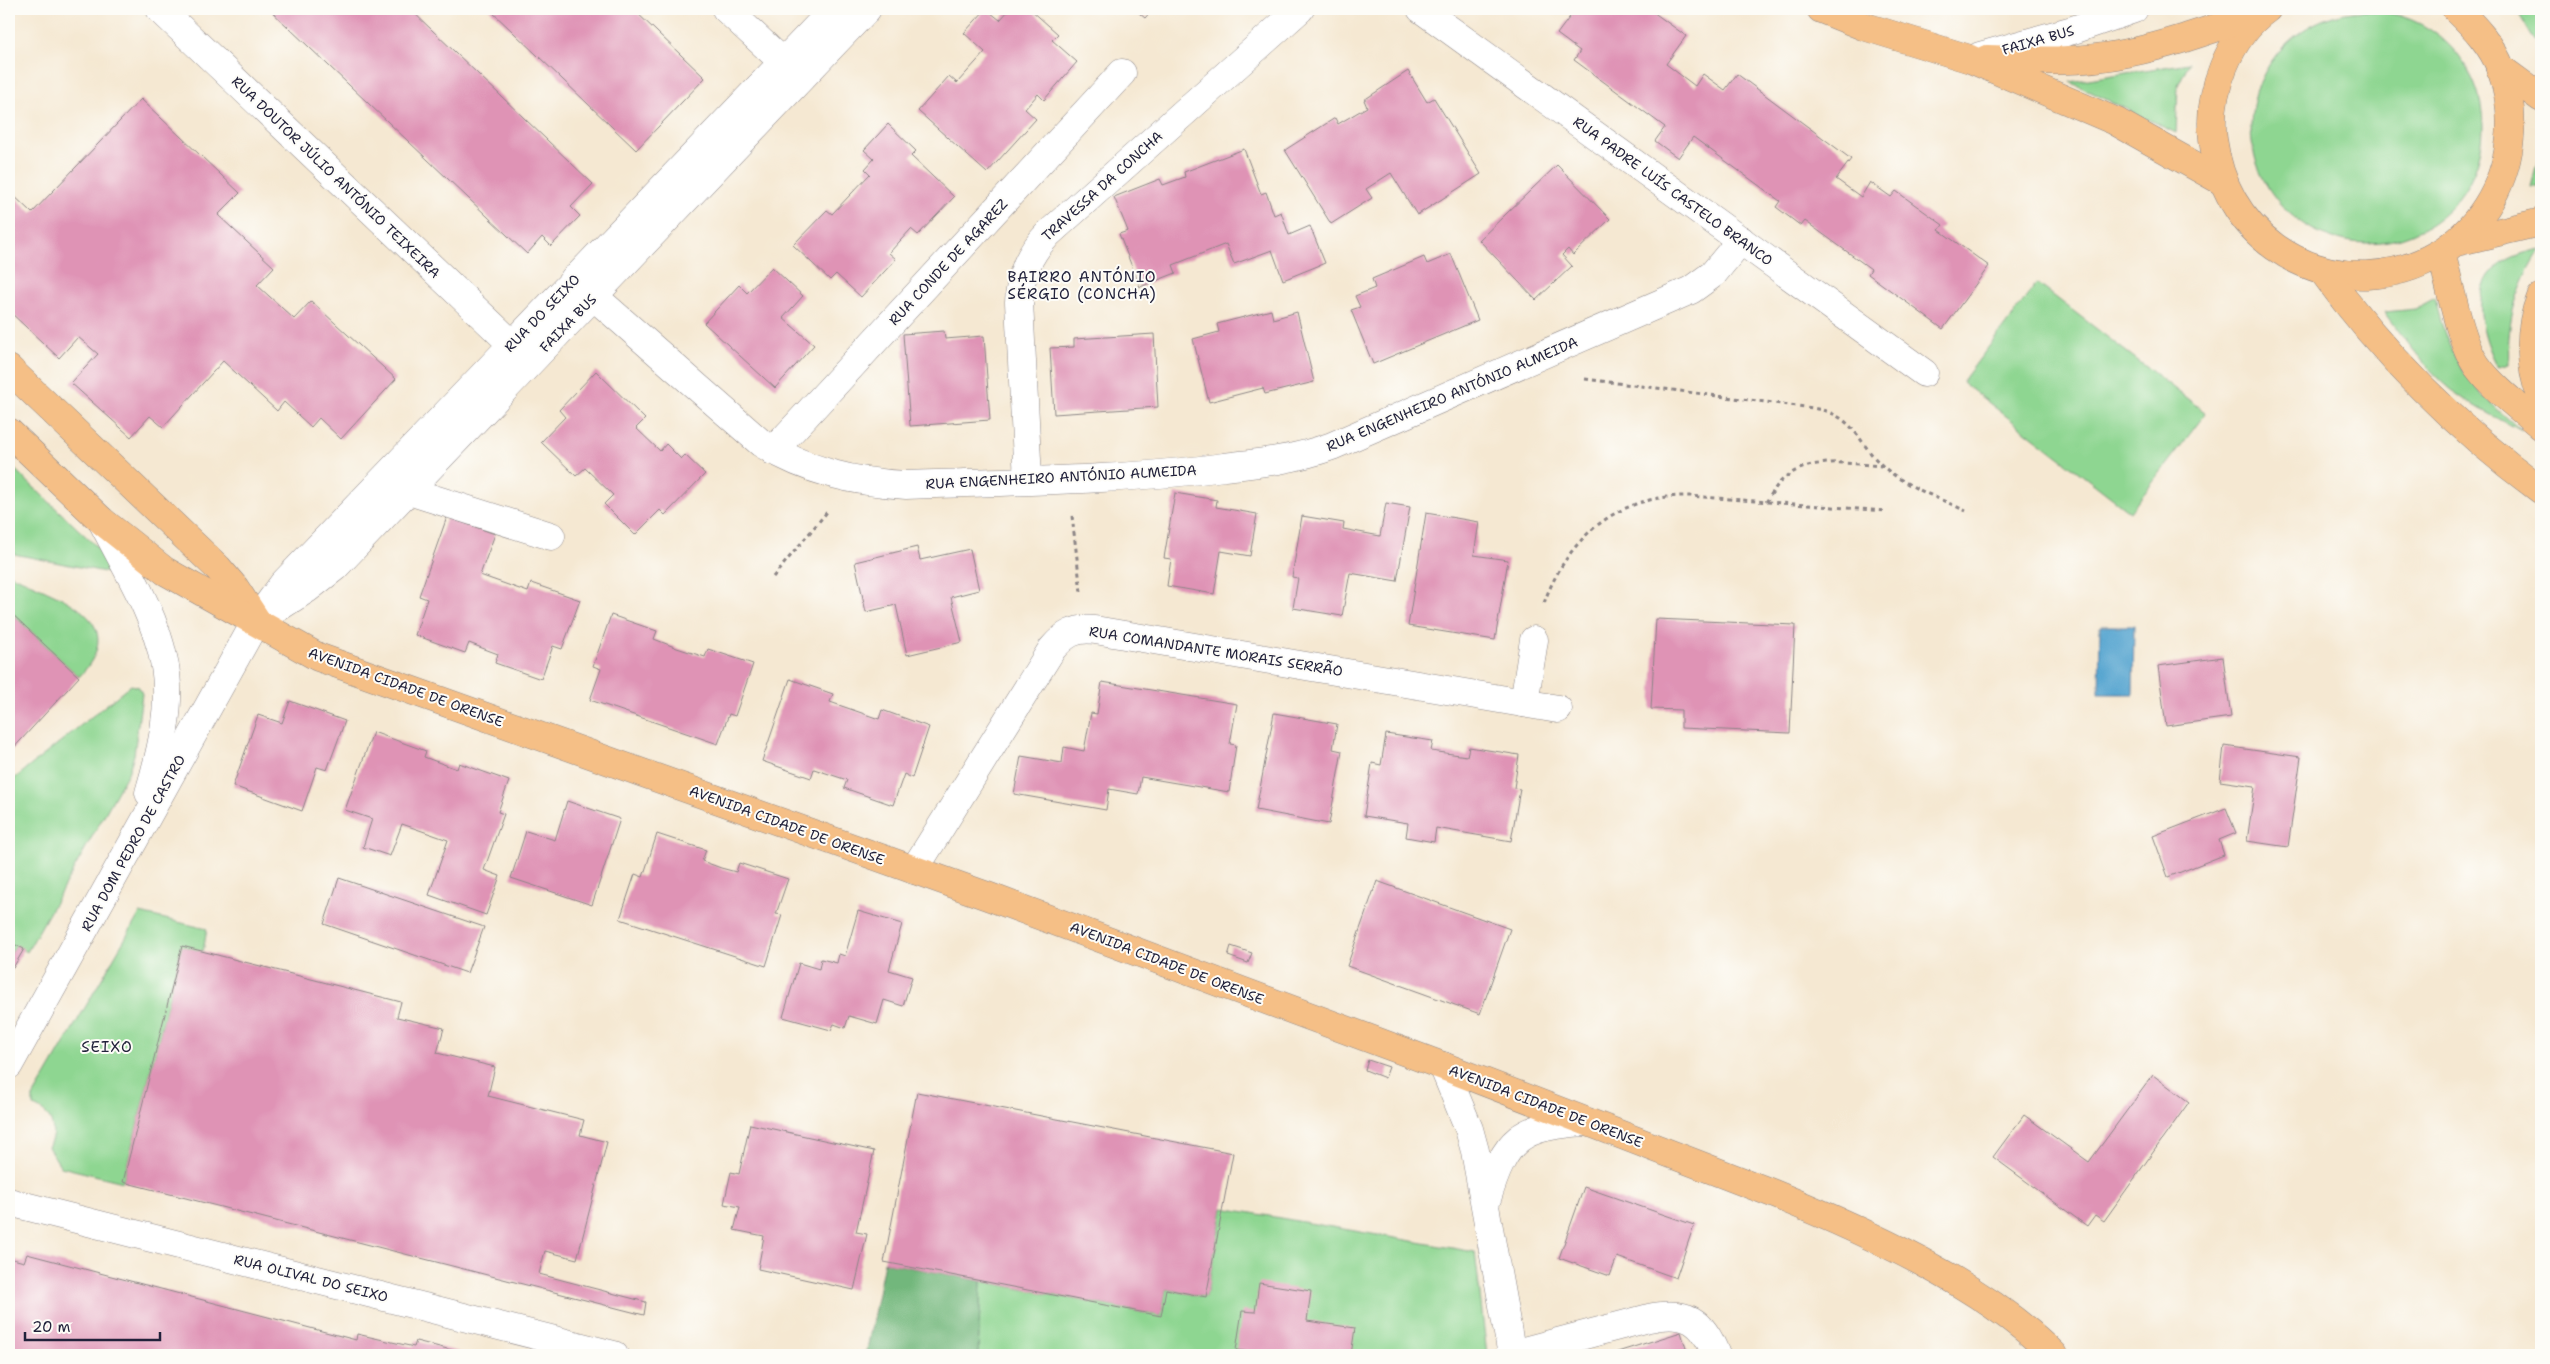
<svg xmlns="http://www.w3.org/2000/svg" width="2550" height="1364" viewBox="0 0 2550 1364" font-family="'Shantell Sans',sans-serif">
	<rect width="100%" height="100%" fill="#fdfcf7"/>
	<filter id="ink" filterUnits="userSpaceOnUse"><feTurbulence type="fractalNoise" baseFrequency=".02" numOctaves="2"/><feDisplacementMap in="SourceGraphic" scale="10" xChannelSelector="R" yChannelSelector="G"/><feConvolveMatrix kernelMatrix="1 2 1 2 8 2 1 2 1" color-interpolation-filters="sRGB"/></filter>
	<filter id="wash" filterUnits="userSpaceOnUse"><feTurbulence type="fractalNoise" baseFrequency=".0096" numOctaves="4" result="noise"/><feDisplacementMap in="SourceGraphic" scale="20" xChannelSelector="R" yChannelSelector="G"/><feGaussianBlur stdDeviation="1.12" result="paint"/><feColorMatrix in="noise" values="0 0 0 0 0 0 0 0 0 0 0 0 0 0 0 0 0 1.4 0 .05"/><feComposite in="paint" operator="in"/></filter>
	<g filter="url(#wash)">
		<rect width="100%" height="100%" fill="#f5e8d2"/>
		<!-- green -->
		<g fill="#8ed691" stroke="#587c66">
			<path d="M2516 9H2541V52Z"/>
			<circle cx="2367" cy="127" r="116"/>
			<path d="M2189 63 2178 85 2176 133 2070 82Z"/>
			<path d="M2541 148V187H2531Z"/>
			<path d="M2541 249C2517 286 2506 320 2509 364L2498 367C2483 339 2468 290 2498 266 2511 256 2526 252 2541 249Z"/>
			<path d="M2037 283 2206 413 2130 512 1962 382Z"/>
			<path d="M2435 298C2450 366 2471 387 2522 431 2504 421 2485 413 2468 402 2433 379 2409 345 2385 312L2415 309Z"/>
			<path d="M9 464 95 545 120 575 9 553Z"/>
			<path d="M9 574C53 595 135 617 79 677L9 611Z"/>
			<path d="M131 685 139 687 142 694 134 755 128 773 27 952 16 945 9 957V783Z"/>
			<path d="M140 913 207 929 203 952 182 946 123 1182 61 1167 48 1147C58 1131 52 1112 33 1106V1097Z"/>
			<path d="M1223 1208 1475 1252 1487 1355H978L981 1281 1161 1316 1166 1289 1206 1297Z"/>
		</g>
		<!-- forest -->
		<path fill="#72b77b" stroke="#4a6c5b" d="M884 1262 981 1281 978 1355H866Z"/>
		<!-- water -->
		<path fill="#56a5d0" stroke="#3c6486" d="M2100 626H2134L2133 694H2099Z"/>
		<g id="blocks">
			<!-- building -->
			<g fill="#df93b5">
				<path d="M269 9H410L593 184 571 207 580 216 551 246 542 237 527 254Z"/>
				<path d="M489 9H633L705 78 636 150Z"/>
				<path d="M986 9 1000 20 1010 9H1030L1058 34 1052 40 1077 62 1044 100 1038 94 1025 109 1036 119 987 173 918 111 949 76 957 83 985 52 964 33Z"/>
				<path d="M1134 9H1153L1145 18Z"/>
				<path d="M1573 9H1649L1686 36 1666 64 1695 86 1703 74 1725 90 1737 74 1851 159 1836 179 1861 197 1870 182 1891 197 1896 191 1943 225 1939 230 1989 266 1943 329 1868 274 1871 269 1805 221 1801 226 1776 207 1780 201 1693 137 1678 158 1655 141 1665 127 1574 60 1580 51 1557 34 1575 10Z"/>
				<path d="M1408 71 1427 102 1434 98 1481 174 1417 215 1391 173 1366 189 1372 198 1331 224 1285 150 1335 118 1338 124 1355 114 1367 107 1364 100Z"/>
				<path d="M141 99 240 193 218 215 274 267 257 285 294 319 311 301 396 379 341 439 319 418 311 427 284 402 277 411 223 361 163 427 150 416 131 437 71 383 98 354 78 337 59 358 9 311V191L32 213Z"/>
				<path d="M888 124 916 151 911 156 954 197 918 235 911 229 889 253 896 259 861 297 836 274 830 280 793 245 827 210 832 214 870 174 865 169 874 159 864 150Z"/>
				<path d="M1244 149 1261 194 1266 192 1274 215 1281 212 1289 235 1310 226 1325 263 1283 280 1272 250 1234 264 1226 244 1173 265 1176 273 1140 287 1119 234 1128 231 1114 197 1160 179 1163 185 1185 177 1184 172Z"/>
				<path d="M1557 165 1610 219 1573 255 1568 249 1562 255 1572 266 1536 300 1479 240Z"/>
				<path d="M1451 254 1478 320 1373 364 1351 310 1360 307 1355 296 1375 288 1372 279 1424 257 1427 264Z"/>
				<path d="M772 267 803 296 783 318 814 345 775 388 704 323 739 285 747 293Z"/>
				<path d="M1271 310 1273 319 1297 312 1314 382 1265 394 1263 388 1209 402 1193 339 1219 332 1217 324Z"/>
				<path d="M944 331 945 339 984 336 990 420 910 426 903 334Z"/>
				<path d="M1154 334 1158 407 1054 414 1050 348 1074 347V339Z"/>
				<path d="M596 371 645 419 636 428 660 451 666 444 681 459 685 455 705 474 665 515 660 510 635 535 604 504 613 495 585 468 576 476 541 442 565 417 559 410Z"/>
				<path d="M1175 493 1217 500 1216 507 1257 514 1250 556 1221 551 1214 594 1167 586 1171 559 1164 558Z"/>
				<path d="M1386 503 1410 507 1397 581 1350 573 1342 616 1293 608 1298 578 1292 577 1302 516 1344 523 1343 529 1380 536Z"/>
				<path d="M1426 513 1479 522 1474 555 1508 560 1495 640 1408 626Z"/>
				<path d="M447 517 495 534 480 575 528 592 531 583 580 600 562 649 553 646 541 679 495 663 498 654 482 648 469 643 465 653 415 635 427 599 419 596Z"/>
				<path d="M917 547 920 560 970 549 979 590 951 597 962 642 907 655 896 605 866 612 855 562Z"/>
				<path d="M9 611 79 677 9 753Z"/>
				<path d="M611 615 657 631 654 639 677 648 705 657 708 649 753 664 735 716 729 714 718 744 590 700 601 669 593 666Z"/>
				<path d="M1656 619 1795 625 1790 733 1681 728V710L1651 709Z"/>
				<path d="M2223 657 2231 717 2166 726 2158 666Z"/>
				<path d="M790 679 833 694 830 702 879 719 882 710 929 727 912 778 904 774 893 805 844 788 847 780 814 769 811 778 762 761Z"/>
				<path d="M1102 682 1237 704 1230 744 1236 745 1229 792 1141 777 1138 794 1109 789 1106 810 1014 794 1021 756 1062 763 1064 747 1084 751 1091 713 1097 714Z"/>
				<path d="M290 701 345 721 327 770 317 767 302 811 233 786 258 715 282 723Z"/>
				<path d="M1274 713 1337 724 1333 749 1342 751 1329 824 1256 810Z"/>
				<path d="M373 732 426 751 424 757 443 764 457 769 459 763 509 781 498 812 504 814 484 870 500 876 486 915 429 895 448 840 402 824 390 856 363 847 372 819 345 810Z"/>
				<path d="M1386 734 1433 741 1431 751 1467 756 1469 747 1519 755 1514 788 1520 789 1511 841 1436 828 1434 842 1406 837 1408 823 1364 816 1372 763 1381 765Z"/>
				<path d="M2224 746 2301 757 2288 847 2247 841 2255 786 2220 781Z"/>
				<path d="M567 801 620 819 592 905 511 878 526 831 555 840Z"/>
				<path d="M2226 808 2236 833 2219 840 2224 855 2168 877 2153 836Z"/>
				<path d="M657 834 706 850 702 861 721 868 736 872 739 863 788 879 776 914 782 915 766 966 620 919 635 874 643 877Z"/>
				<path d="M339 878 484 927 467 973 324 924Z"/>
				<path d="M1377 881 1510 929 1480 1014 1347 966Z"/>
				<path d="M858 911 902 924 889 970 912 977 903 1006 884 1000 877 1024 849 1016 845 1028 834 1024 831 1030 783 1017 799 963 819 969 821 959 837 963 839 954 845 956Z"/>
				<path d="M16 945 24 949 13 968 9 966V957Z"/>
				<path d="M182 946 401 1002 397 1017 444 1028 437 1053 495 1067 488 1096 584 1120 580 1135 607 1142 577 1259 545 1251 539 1274 646 1302 644 1315 123 1182Z"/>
				<path d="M1231 946 1252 953 1248 963 1228 956Z"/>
				<path d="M1368 1060 1389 1067 1385 1078 1365 1070Z"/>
				<path d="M2153 1075 2189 1102 2104 1221 2095 1215 2087 1226 1993 1157 2024 1115 2089 1162Z"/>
				<path d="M917 1092 1233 1153 1206 1297 1166 1289 1161 1316 884 1262Z"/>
				<path d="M750 1124 874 1151 856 1232 867 1234 854 1290 758 1269 764 1236 734 1230 740 1207 724 1204 731 1172 739 1174Z"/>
				<path d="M1584 1187 1694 1225 1676 1278 1617 1257 1610 1276 1559 1258Z"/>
				<path d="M27 1254 356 1340 357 1334 414 1347 416 1341 471 1355H9V1258L24 1262Z"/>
				<path d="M1259 1283 1311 1291 1307 1321 1355 1328 1351 1355H1274L1236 1350 1242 1311 1255 1312Z"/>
				<path d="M1681 1332 1688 1355H1608Z"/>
			</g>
		</g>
	</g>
	<g filter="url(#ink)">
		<use href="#blocks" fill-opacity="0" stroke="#8c8586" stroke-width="1"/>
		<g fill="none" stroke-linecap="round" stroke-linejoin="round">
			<!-- minor casing -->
			<g stroke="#8c8586" stroke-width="29">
				<g id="minor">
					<path d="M160 9 512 344"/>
					<path d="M726 9 783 62"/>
					<path d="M1421 9 1924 373"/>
					<path d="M1980 56 2073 30 2134 9"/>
					<path d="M574 279 761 443C806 471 853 482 906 485 1012 481 1119 481 1224 467 1261 463 1297 459 1332 446L1691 290 1713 274 1741 240"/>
					<path d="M773 451 1122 73"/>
					<path d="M1028 480 1019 302C1020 274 1029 254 1048 234L1300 9"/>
					<path d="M393 486 551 536"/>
					<path d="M102 521C124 565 154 611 164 661 173 704 161 752 149 793"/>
					<path d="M268 614 307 589 335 567 867 9"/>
					<path d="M1524 703 1534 640"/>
					<path d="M914 870 1052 649C1064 635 1075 627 1095 630L1558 709"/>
					<path d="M9 1065 256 621 283 584 834 9"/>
					<path d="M1443 1066 1469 1129 1475 1151 1512 1355"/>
					<path d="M9 1202 614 1355"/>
					<path d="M1486 1202C1506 1137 1519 1126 1587 1122"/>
					<path d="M1512 1354 1649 1318C1686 1310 1703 1320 1716 1355"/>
				</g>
			</g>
			<!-- major casing -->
			<g stroke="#8c8586" stroke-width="29">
				<g id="major">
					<path d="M1821 9 1863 26 1970 59 2115 121 2222 181"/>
					<path d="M2267 9C2229 36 2207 93 2213 139 2219 183 2239 221 2275 247 2302 266 2334 276 2367 275 2472 270 2536 166 2501 69 2492 45 2474 26 2456 9"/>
					<path d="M1987 59C2034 61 2081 63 2127 53 2173 44 2218 27 2262 12"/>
					<path d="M2500 68 2541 98"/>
					<path d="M2457 242 2541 222"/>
					<path d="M9 369 218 568 235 588 256 620"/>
					<path d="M9 432 102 521 165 571 318 657 990 897 1443 1066 1772 1193C1865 1231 1983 1284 2054 1355"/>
				</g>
			</g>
			<!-- highway casing -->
			<g stroke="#8c8586" stroke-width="29">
				<g id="highway">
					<path d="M2441 253C2450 283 2459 341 2477 366 2494 389 2519 407 2541 426"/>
					<path d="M2322 270C2382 353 2458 429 2541 490"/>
					<path d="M2541 297C2528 329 2529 365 2541 396"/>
				</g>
			</g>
			<!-- path -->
			<g stroke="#8c8586" stroke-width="3" stroke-dasharray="4 4" stroke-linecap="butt">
				<path d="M1585 379 1813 408C1860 416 1857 448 1890 472 1912 489 1941 499 1966 511"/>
				<path d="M1766 502C1772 494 1777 483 1786 477 1812 456 1851 464 1882 466"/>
				<path d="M1072 516 1081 592"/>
				<path d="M773 577 827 512"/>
				<path d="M1544 603C1568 537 1618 494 1690 496L1885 511"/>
			</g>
			<!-- minor -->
			<use href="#minor" stroke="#fff" stroke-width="28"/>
			<!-- major -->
			<use href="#major" stroke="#f5bf86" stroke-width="28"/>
			<!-- highway -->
			<use href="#highway" stroke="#f5bf86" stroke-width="28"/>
		</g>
	</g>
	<g text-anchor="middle" stroke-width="4" stroke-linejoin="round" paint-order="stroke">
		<!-- street labels -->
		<g font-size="14" fill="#22223b" stroke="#fdfcf7">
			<text transform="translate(2038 40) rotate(-16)" y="5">FAIXA BUS</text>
			<text transform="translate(336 177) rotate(44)" y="5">RUA DOUTOR JÚLIO ANTÓNIO TEIXEIRA</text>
			<text transform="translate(1102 186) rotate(-42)" y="5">TRAVESSA DA CONCHA</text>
			<text transform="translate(1673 191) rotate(36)" y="5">RUA PADRE LUÍS CASTELO BRANCO</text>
			<text transform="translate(948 262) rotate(-47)" y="5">RUA CONDE DE AGAREZ</text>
			<text transform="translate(542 313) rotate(-46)" y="5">RUA DO SEIXO</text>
			<text transform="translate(568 323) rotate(-46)" y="5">FAIXA BUS</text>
			<text transform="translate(1452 394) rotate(-23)" y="5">RUA ENGENHEIRO ANTÓNIO ALMEIDA</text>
			<text transform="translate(1061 477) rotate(-3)" y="5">RUA ENGENHEIRO ANTÓNIO ALMEIDA</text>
			<text transform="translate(1216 651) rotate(9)" y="5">RUA COMANDANTE MORAIS SERRÃO</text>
			<text transform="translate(406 687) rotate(20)" y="5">AVENIDA CIDADE DE ORENSE</text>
			<text transform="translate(787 825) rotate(20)" y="5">AVENIDA CIDADE DE ORENSE</text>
			<text transform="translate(133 843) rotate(-61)" y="5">RUA DOM PEDRO DE CASTRO</text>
			<text transform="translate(1167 963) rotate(21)" y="5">AVENIDA CIDADE DE ORENSE</text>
			<text transform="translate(1546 1106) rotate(21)" y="5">AVENIDA CIDADE DE ORENSE</text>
			<text transform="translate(311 1278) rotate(14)" y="5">RUA OLIVAL DO SEIXO</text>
		</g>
		<!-- neighbourhood labels -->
		<g font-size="15" letter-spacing="1" fill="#22223b" stroke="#fdfcf7">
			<text x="1082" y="282">BAIRRO ANTÓNIO<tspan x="1082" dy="17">SÉRGIO (CONCHA)</tspan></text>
			<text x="107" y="1052">SEIXO</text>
		</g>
	</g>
	<!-- margin -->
	<rect width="2550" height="1364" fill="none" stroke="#fdfcf7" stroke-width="30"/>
	<!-- scale -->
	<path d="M25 1332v8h135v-8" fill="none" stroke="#22223b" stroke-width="2.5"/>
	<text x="32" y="1332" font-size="15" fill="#22223b" stroke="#fdfcf7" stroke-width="4" paint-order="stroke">20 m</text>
</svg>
